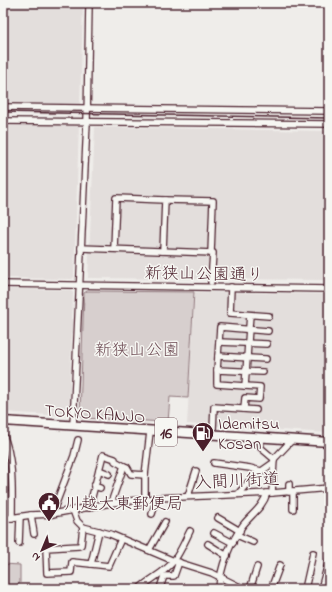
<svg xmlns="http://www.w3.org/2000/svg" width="332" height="592" viewBox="0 0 332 592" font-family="'Indie Flower','Klee One',sans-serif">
	<rect width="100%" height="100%" fill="#efedea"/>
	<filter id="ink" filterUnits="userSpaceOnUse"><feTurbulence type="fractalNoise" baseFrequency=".025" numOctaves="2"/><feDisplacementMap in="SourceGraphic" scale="8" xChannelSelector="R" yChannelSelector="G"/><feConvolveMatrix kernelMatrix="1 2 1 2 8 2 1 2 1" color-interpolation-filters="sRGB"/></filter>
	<g filter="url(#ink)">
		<!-- built -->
		<g fill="#e3dedc">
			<path d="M3 3H83L80 105 3 104Z"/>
			<path d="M3 123 79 124 74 277 72 279 3 278Z"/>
			<path d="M95 127 329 131V280L88 278Z"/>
			<path d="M3 289 70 290 73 293 69 414 66 416 3 412Z"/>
			<path d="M195 292 329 294V433L187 424Z"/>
		</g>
		<!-- green -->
		<g fill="#d7cfce" stroke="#90777c">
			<path d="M87 291 194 292 188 398 170 397 168 422 82 418 80 415 84 293Z"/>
			<path d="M3 564 20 565V583L18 584 17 589H6Z"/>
		</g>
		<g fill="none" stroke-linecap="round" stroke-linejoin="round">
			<!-- minor casing -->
			<g stroke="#4a1f2b" stroke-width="8">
				<g id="minor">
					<path d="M3 107 329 111"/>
					<path d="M3 121 329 124"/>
					<path d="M165 200 213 201 211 253"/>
					<path d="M81 248 213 253 211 282"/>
					<path d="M114 249 116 198 165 200 163 251"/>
					<path d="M3 284 329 289"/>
					<path d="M231 287 230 313 269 316"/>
					<path d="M250 315C248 338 247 362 245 386L217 384V370L263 372"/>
					<path d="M219 342 267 344"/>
					<path d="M218 356 220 327 268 331"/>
					<path d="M217 370 218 356 266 359"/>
					<path d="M244 409 245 398 259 399 260 387 245 386"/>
					<path d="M73 426 87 122 89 3"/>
					<path d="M213 430 214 407 256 410"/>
					<path d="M3 434C14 461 12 490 12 518"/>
					<path d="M260 438 261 448 274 459 272 493"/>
					<path d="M274 459 292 440"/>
					<path d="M214 463 250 468 261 471"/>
					<path d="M124 466 127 467 131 474 145 475"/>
					<path d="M99 470 109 474"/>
					<path d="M94 486 100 488"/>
					<path d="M293 491V509"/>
					<path d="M289 492V484"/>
					<path d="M238 494 253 477 273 463"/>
					<path d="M188 496 196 471"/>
					<path d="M145 500V475L150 432"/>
					<path d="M89 508 103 455 115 459V461L124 466 111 503"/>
					<path d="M73 510 77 521 83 527 110 534 174 561 212 573 244 589"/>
					<path d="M52 514 74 456 78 440"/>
					<path d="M152 514 157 498"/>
					<path d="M31 515 34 534"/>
					<path d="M218 518 240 531"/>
					<path d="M3 519 31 515 52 514 111 503 157 498 272 493 329 488"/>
					<path d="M83 527 81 545 79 546 46 548 47 573 71 572 72 562 91 564"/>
					<path d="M99 531 91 564 109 566 121 539"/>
					<path d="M214 533 233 543"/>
					<path d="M237 535 253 542"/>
					<path d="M19 543 20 517"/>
					<path d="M208 544 227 556"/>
					<path d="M149 550 165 522"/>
					<path d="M3 588V589"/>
					<path d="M139 589C150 579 164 573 173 562 180 553 185 541 190 531"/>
					<path d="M161 589V585L164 576H174L179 562"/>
					<path d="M219 589C220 567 230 543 243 525 252 514 263 507 267 493"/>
					<path d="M250 589 257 567"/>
					<path d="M271 589 280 565"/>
					<path d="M305 589 313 553"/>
					<path d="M321 589 329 560"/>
				</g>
			</g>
			<!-- highway casing -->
			<g stroke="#4a1f2b" stroke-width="11">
				<path id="highway" d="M3 421 329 442"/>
			</g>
			<!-- minor -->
			<use href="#minor" stroke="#f6f6f2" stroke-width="5.5"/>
			<!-- highway -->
			<use href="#highway" stroke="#f6f6f2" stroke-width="8"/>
			<!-- rail -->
			<path stroke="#4a1f2b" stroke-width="1.5" d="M3 112 329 118"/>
		</g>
	</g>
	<!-- icons -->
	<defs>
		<g id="fuel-pin" transform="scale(1.15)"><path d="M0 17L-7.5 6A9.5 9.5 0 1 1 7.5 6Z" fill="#4a1f2b" stroke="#f6f6f2"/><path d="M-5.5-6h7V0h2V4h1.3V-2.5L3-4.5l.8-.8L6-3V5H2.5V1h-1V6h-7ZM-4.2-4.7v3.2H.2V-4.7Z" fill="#fff"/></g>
		<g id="civic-pin" transform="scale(1.15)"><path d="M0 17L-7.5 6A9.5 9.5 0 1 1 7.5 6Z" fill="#4a1f2b" stroke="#f6f6f2"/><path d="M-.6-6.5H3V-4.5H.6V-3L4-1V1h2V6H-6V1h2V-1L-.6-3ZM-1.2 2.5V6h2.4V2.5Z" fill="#fff"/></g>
	</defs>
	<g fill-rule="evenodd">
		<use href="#fuel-pin" x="203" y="433"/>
		<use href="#civic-pin" x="49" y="503"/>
	</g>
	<g text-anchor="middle" stroke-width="3" stroke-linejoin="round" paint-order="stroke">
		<!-- shield labels -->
		<rect fill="#f6f6f2" stroke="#7e6067" stroke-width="1" x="155" y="418" width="22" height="28" rx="3"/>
		<g font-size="16" font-weight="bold" fill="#4a1f2b">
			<text x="166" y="438">16</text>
		</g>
		<!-- street labels -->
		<g font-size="17" fill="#4a1f2b" stroke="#f6f6f2">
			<text transform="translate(204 273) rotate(1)" y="6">新狭山公園通り</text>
			<text transform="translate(95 413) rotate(4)" y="6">TOKYO KANJO</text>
			<text transform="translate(237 480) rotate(-3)" y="6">入間川街道</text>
		</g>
		<!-- park labels -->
		<g font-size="17" fill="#6d4b54" stroke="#f6f6f2">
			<text x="137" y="355">新狭山公園</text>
		</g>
		<!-- poi labels -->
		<g font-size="17" fill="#4a1f2b" stroke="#f6f6f2" text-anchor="start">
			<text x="218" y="429">Idemitsu<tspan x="218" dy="20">Kosan</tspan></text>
			<text x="64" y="509">川越大東郵便局</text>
		</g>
	</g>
	<!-- margin -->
	<rect width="332" height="592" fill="none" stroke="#f6f6f2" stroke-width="16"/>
	<rect x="8" y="8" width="316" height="576" fill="none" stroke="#4a1f2b" stroke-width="1.5" filter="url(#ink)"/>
	<!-- north arrow -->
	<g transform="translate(42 550) rotate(224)" stroke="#f6f6f2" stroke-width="3" paint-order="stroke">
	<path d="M0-3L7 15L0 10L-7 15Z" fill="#4a1f2b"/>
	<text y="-6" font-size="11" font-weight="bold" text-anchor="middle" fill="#4a1f2b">N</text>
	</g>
</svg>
